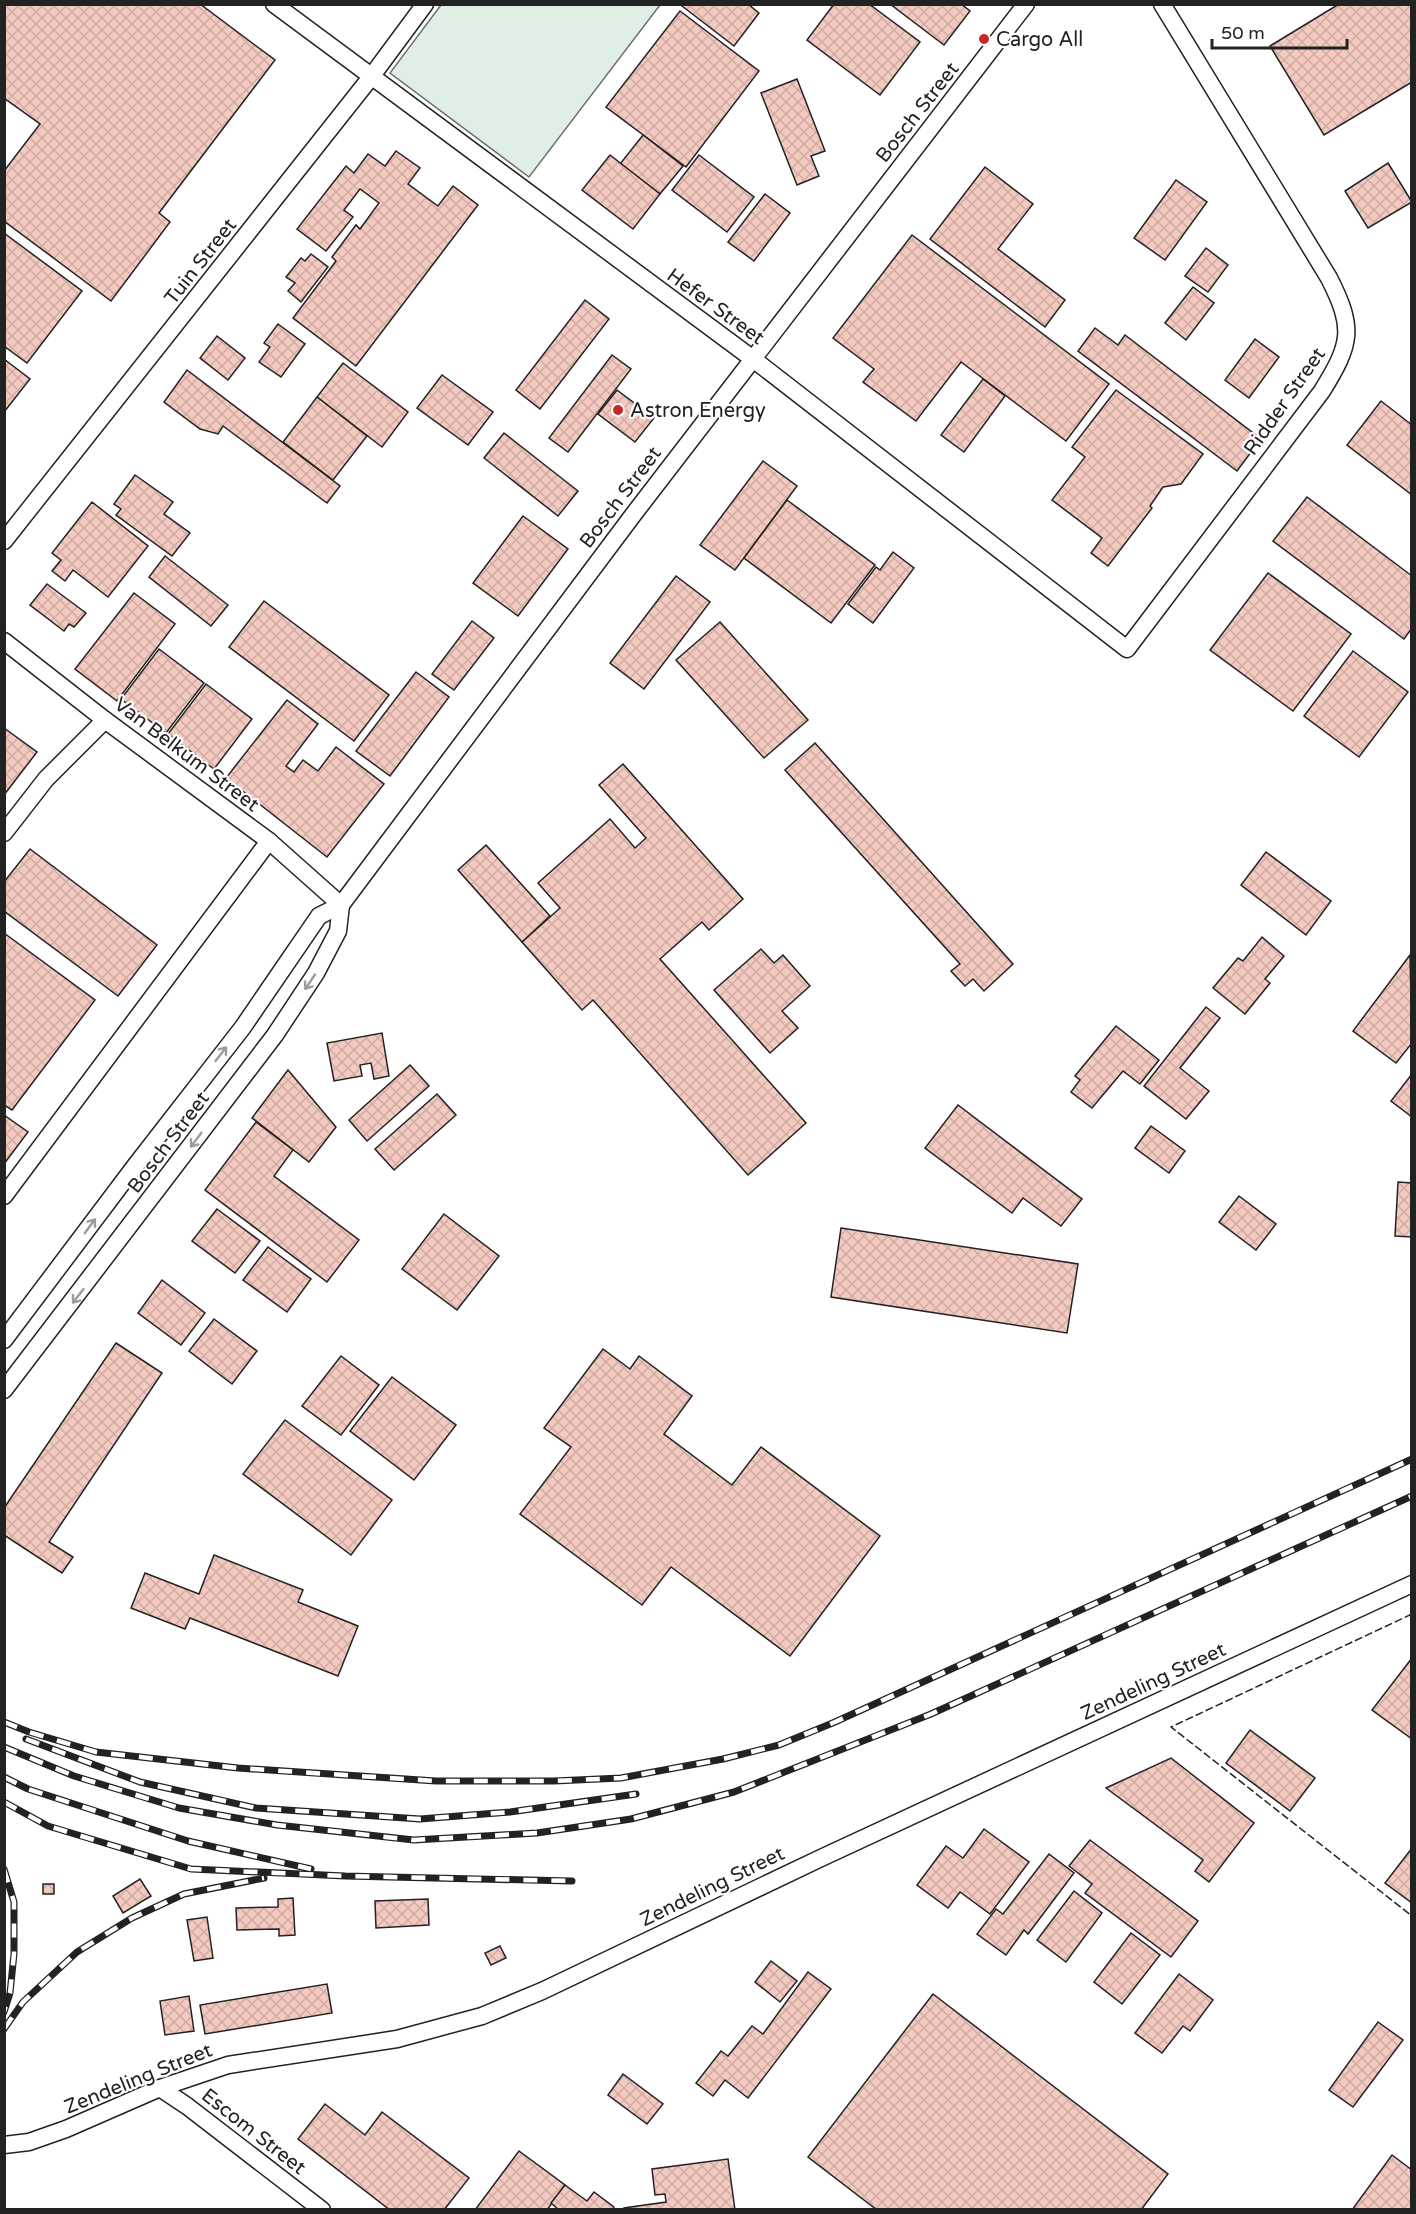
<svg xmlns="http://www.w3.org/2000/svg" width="1416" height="2214" viewBox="0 0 1416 2214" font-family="'Varela Round',sans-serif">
	<defs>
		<pattern id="building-cross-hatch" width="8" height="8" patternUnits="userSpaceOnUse" patternTransform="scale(1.5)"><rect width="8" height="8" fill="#f3c9c0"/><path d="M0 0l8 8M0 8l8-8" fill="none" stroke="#d0aca5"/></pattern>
	</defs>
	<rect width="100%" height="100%" fill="#fff"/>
	<!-- green -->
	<path fill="#e0efe3" stroke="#6f6f6f" stroke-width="1.5" d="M441 5V4L660 5 529 177 390 73Z"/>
	<!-- building -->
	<g fill="url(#building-cross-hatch)" stroke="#222" stroke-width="1.5">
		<path d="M4 4H200L275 60 159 213 170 222 111 301 4 221V171L40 124 4 98Z"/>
		<path d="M684 4H748L759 13 734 46 682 6Z"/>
		<path d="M834 4H869L920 42 880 95 807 40Z"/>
		<path d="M890 4H961L970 11 944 45Z"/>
		<path d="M1339 4H1412V82L1324 135 1270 46Z"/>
		<path d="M680 11 759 71 686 167 606 107Z"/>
		<path d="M797 79 825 151 811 156 819 176 797 185 761 93Z"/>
		<path d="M643 135 683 166 660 194 620 164Z"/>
		<path d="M396 151 420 168 408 184 438 206 453 186 478 205 356 366 293 318 336 261 332 257 356 225 360 229 379 203 360 189 344 210 353 217 326 251 297 229 346 166 354 173 368 154 385 166Z"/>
		<path d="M610 155 660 194 633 229 582 190Z"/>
		<path d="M699 155 754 197 727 232 672 190Z"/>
		<path d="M1388 163 1412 202 1368 228 1345 191Z"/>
		<path d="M985 167 1033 204 998 249 1065 300 1045 327 930 239Z"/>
		<path d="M1176 180 1207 202 1165 260 1134 238Z"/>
		<path d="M765 194 790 213 754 261 728 242Z"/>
		<path d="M4 233 82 291 27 363 4 346Z"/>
		<path d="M912 235 1109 384 1066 441 961 362 916 421 863 382 874 369 833 338Z"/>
		<path d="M1206 248 1228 265 1208 292 1185 276Z"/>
		<path d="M311 254 328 267 301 302 288 291 295 283 286 277 301 258 305 261Z"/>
		<path d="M1193 287 1214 303 1186 340 1165 323Z"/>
		<path d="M585 300 609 319 540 409 516 390Z"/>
		<path d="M278 324 305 344 281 377 259 362 270 347 264 343Z"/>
		<path d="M1095 328 1118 345 1125 335 1261 439 1237 471 1078 351Z"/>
		<path d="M217 336 245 358 228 380 200 358Z"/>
		<path d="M1255 339 1279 357 1249 398 1225 380Z"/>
		<path d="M612 355 631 369 568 452 549 438Z"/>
		<path d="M4 359 30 379 4 412Z"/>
		<path d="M343 363 408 412 382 447 317 397Z"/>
		<path d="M187 370 340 486 327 503 223 426 218 434 200 429 164 402Z"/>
		<path d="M442 375 493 412 468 445 417 408Z"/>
		<path d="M983 379 1005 396 964 452 941 435Z"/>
		<path d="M617 390 654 418 635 442 598 414Z"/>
		<path d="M1116 390 1203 454 1181 484 1163 487 1150 506 1152 508 1108 566 1091 553 1102 538 1052 500 1085 457 1072 447Z"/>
		<path d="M317 397 367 436 333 480 283 442Z"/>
		<path d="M1381 401 1412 425V495L1347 445Z"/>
		<path d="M504 433 578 491 558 516 484 458Z"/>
		<path d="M763 461 797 486 735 570 700 545Z"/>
		<path d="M135 475 173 502 164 514 190 533 172 556 116 515 121 509 114 504Z"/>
		<path d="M1307 497 1412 576V628L1404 639 1273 541Z"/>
		<path d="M787 500 875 565 831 623 744 558Z"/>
		<path d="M92 502 148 546 108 597 73 570 65 581 52 571 61 560 52 553Z"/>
		<path d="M523 516 568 549 518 616 473 583Z"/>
		<path d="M893 552 914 568 873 623 848 604 876 567 880 570Z"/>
		<path d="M165 556 228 605 211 626 149 577Z"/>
		<path d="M1268 573 1351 634 1293 711 1210 650Z"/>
		<path d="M676 576 710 602 644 689 610 663Z"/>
		<path d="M47 584 86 613 74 627 69 624 64 631 30 605Z"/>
		<path d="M134 593 175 624 117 701 75 669Z"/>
		<path d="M264 601 389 695 354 741 229 647Z"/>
		<path d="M472 621 494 638 454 690 432 674Z"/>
		<path d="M720 622 808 720 764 758 676 660Z"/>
		<path d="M159 649 204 683 166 733 121 699Z"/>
		<path d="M1353 651 1408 692 1359 757 1304 716Z"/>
		<path d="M416 672 449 697 390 776 356 751Z"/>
		<path d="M206 684 252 719 214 769 168 734Z"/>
		<path d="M287 700 318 724 286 766 294 772 303 760 318 771 336 747 384 784 327 857 226 778Z"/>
		<path d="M4 728 37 752 4 795Z"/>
		<path d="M815 743 1013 964 984 991 973 979 965 986 951 971 960 964 785 770Z"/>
		<path d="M623 764 743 899 709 930 702 922 660 959 806 1123 748 1175 593 1000 582 1010 522 942 560 908 538 883 610 819 635 848 646 838 599 785Z"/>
		<path d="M486 845 550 916 522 942 458 870Z"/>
		<path d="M30 849 157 945 118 996 4 911V882Z"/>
		<path d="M1266 852 1331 901 1306 935 1241 885Z"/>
		<path d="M4 933 95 1000 12 1110 4 1105Z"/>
		<path d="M1262 937 1284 956 1265 979 1270 983 1245 1014 1213 988 1238 958 1243 961Z"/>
		<path d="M761 949 774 963 783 955 810 986 782 1011 798 1028 770 1053 714 990Z"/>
		<path d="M1410 955 1412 1043 1396 1063 1353 1031Z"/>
		<path d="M1206 1007 1220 1018 1180 1068 1209 1091 1186 1119 1144 1086Z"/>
		<path d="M1116 1026 1159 1060 1140 1084 1123 1071 1092 1108 1071 1092 1080 1080 1075 1076Z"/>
		<path d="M382 1033 389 1076 374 1079 371 1063 360 1065 362 1076 334 1081 327 1043Z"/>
		<path d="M410 1065 429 1086 367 1141 349 1120Z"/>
		<path d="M288 1070 336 1127 309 1162 252 1118Z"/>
		<path d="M1412 1074V1117L1391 1101Z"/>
		<path d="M437 1094 456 1115 394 1170 375 1149Z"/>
		<path d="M958 1105 1082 1199 1061 1226 1023 1198 1012 1213 925 1148Z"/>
		<path d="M4 1115 28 1132 4 1164Z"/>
		<path d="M256 1122 293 1150 274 1176 359 1240 327 1282 205 1190Z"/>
		<path d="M1151 1126 1185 1151 1169 1173 1135 1148Z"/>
		<path d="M1398 1182 1412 1183V1237L1395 1236Z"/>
		<path d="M1239 1196 1276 1224 1256 1250 1219 1222Z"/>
		<path d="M217 1209 260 1241 235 1273 192 1241Z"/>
		<path d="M444 1214 499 1256 457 1310 402 1269Z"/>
		<path d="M841 1228 1078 1264 1067 1333 831 1297Z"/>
		<path d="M268 1247 311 1279 287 1312 243 1280Z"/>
		<path d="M162 1280 205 1313 181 1345 138 1313Z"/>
		<path d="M214 1319 257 1351 232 1384 189 1351Z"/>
		<path d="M116 1343 162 1373 49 1542 73 1557 62 1573 4 1535V1508Z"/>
		<path d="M603 1349 630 1369 639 1356 692 1396 664 1434 732 1485 761 1447 880 1536 790 1656 671 1567 642 1605 520 1514 571 1447 544 1428Z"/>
		<path d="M341 1356 379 1385 341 1435 302 1406Z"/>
		<path d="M392 1377 456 1425 414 1480 350 1431Z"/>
		<path d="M285 1420 392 1500 351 1555 243 1474Z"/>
		<path d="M214 1555 303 1590 298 1602 358 1626 338 1676 190 1618 185 1629 131 1608 145 1573 199 1594Z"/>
		<path d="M1412 1658V1739L1372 1710Z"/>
		<path d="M1250 1730 1315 1778 1290 1811 1226 1763Z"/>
		<path d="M1171 1758 1254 1823 1209 1882 1195 1871 1203 1860 1106 1788Z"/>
		<path d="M984 1829 1029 1862 990 1914 960 1892 948 1908 917 1885 946 1846 963 1858Z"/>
		<path d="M1090 1840 1198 1921 1171 1957 1085 1893 1092 1884 1069 1866Z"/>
		<path d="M1412 1848V1903L1385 1883Z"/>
		<path d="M1049 1854 1074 1873 1028 1934 1024 1930 1006 1955 977 1934 996 1909 1003 1914Z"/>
		<path d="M140 1879 151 1896 123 1913 113 1896Z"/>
		<rect x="43" y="1884" width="11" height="10"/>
		<path d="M1074 1891 1102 1913 1066 1962 1037 1940Z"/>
		<path d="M293 1898 295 1935 279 1936V1929L237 1930 236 1908 278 1907V1899Z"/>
		<path d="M428 1899 429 1925 376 1928 375 1901Z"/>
		<path d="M207 1917 213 1958 194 1961 187 1920Z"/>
		<path d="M1131 1933 1160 1955 1122 2004 1094 1982Z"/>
		<path d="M500 1946 506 1958 491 1965 485 1953Z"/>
		<path d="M771 1961 797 1981 780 2002 755 1982Z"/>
		<path d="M808 1972 831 1989 748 2098 725 2080 713 2096 696 2083 721 2051 728 2056 752 2026 763 2034Z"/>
		<path d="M1179 1974 1213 2000 1190 2031 1183 2026 1162 2053 1135 2033Z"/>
		<path d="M327 1984 332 2013 205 2034 200 2005Z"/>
		<path d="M933 1994 1168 2174 1141 2210H877L808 2157Z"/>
		<path d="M189 1996 194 2031 165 2035 160 2001Z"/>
		<path d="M1378 2022 1403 2040 1353 2107 1329 2090Z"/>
		<path d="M623 2074 663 2104 647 2124 608 2095Z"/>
		<path d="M325 2104 365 2135 382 2112 469 2178 444 2210H390L298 2139Z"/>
		<path d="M519 2151 565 2185 547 2210H475Z"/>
		<path d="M1392 2155 1412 2170V2210H1352Z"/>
		<path d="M728 2159 735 2210H624V2208L666 2202 665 2194 655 2195 652 2169Z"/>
		<path d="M565 2185 587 2201 594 2192 614 2207 613 2210H559L551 2203Z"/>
	</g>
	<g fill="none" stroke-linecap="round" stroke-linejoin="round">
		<!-- minor casing -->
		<g stroke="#222" stroke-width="19">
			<g id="minor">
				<path d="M274 4 753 359 1127 649 1322 391C1351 344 1355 329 1329 278L1162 4"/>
				<path d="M4 541 371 77 425 4"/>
				<path d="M4 641 105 720 269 841 341 905"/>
				<path d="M4 833 46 779 105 720"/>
				<path d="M4 1196 269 841"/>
				<path d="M4 1340 135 1166 243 1027 319 916 341 905 633 515 1026 4"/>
				<path d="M4 1390 275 1035 316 973 338 931 341 905"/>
				<path d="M160 2088 187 2106 322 2210"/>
				<path d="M4 2145 29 2142 66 2129 160 2088 228 2065 397 2039 482 2016 542 1991 821 1858 1412 1584"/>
			</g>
		</g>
		<!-- minor -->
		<use href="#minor" stroke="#fff" stroke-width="16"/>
		<!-- rail casing -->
		<g stroke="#222" stroke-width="7">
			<g id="rail">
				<path d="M4 1722 29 1732 96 1752 238 1768 436 1781H554L621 1778 723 1759 779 1745 835 1722 1412 1459"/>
				<path d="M26 1739 140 1782 256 1808 420 1819 510 1812 636 1794"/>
				<path d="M4 1747 74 1776 179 1808 277 1825 414 1840 537 1833 631 1819 734 1792 931 1714 1412 1496"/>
				<path d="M4 1777 28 1789 188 1841 311 1869"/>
				<path d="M4 1802 48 1826 191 1869 345 1876 572 1881"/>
				<path d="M4 1869 14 1902V1954L10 1993 4 2012"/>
				<path d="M4 2029 23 2002 77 1952 132 1918 184 1894 264 1878"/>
			</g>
		</g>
		<!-- rail -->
		<use href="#rail" stroke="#fff" stroke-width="4.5" stroke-dasharray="14" stroke-linecap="butt"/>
		<!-- fence -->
		<path stroke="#222" stroke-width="1.5" stroke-dasharray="8 3" stroke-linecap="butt" d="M1412 1614 1171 1727 1412 1916"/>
	</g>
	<!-- one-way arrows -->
	<defs><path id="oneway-shaft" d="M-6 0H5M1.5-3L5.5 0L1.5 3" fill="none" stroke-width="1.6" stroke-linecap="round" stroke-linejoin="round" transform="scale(1.5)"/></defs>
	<g stroke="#9c9c9c">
		<use href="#oneway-shaft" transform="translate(310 982) rotate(124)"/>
		<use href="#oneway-shaft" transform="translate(221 1054) rotate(-52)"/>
		<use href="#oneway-shaft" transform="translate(196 1140) rotate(127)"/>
		<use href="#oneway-shaft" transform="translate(90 1226) rotate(-54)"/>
		<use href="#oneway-shaft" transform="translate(78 1296) rotate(128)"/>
	</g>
	<!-- markers -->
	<g fill="#c62828" stroke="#fff" stroke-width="2">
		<circle cx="984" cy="39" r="6"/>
		<circle cx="618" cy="410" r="6"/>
	</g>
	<g text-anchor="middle" stroke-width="4.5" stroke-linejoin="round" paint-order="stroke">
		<!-- poi labels -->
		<g font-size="20" fill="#222" stroke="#fff" text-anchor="start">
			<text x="996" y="46">Cargo All</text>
			<text x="630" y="417">Astron Energy</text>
		</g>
		<!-- street labels -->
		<g font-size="20" fill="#222" stroke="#fff">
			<text transform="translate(917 112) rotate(-52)" y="7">Bosch Street</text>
			<text transform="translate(200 261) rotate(-52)" y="7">Tuin Street</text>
			<text transform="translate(716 306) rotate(36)" y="7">Hefer Street</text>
			<text transform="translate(1284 401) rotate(-55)" y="7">Ridder Street</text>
			<text transform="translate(620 497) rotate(-53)" y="7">Bosch Street</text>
			<text transform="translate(187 754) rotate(37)" y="7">Van Belkum Street</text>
			<text transform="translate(168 1142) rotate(-53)" y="7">Bosch Street</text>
			<text transform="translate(1153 1681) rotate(-25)" y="7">Zendeling Street</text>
			<text transform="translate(712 1886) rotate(-26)" y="7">Zendeling Street</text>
			<text transform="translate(138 2078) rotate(-22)" y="7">Zendeling Street</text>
			<text transform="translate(254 2131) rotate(38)" y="7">Escom Street</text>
		</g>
	</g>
	<!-- border -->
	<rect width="1416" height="2214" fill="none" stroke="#222222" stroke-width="12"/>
	<!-- scale -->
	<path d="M1212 39v9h135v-9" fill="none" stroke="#222222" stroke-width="3"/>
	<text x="1221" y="39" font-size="18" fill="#222222" stroke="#ffffff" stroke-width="4.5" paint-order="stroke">50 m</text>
</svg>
